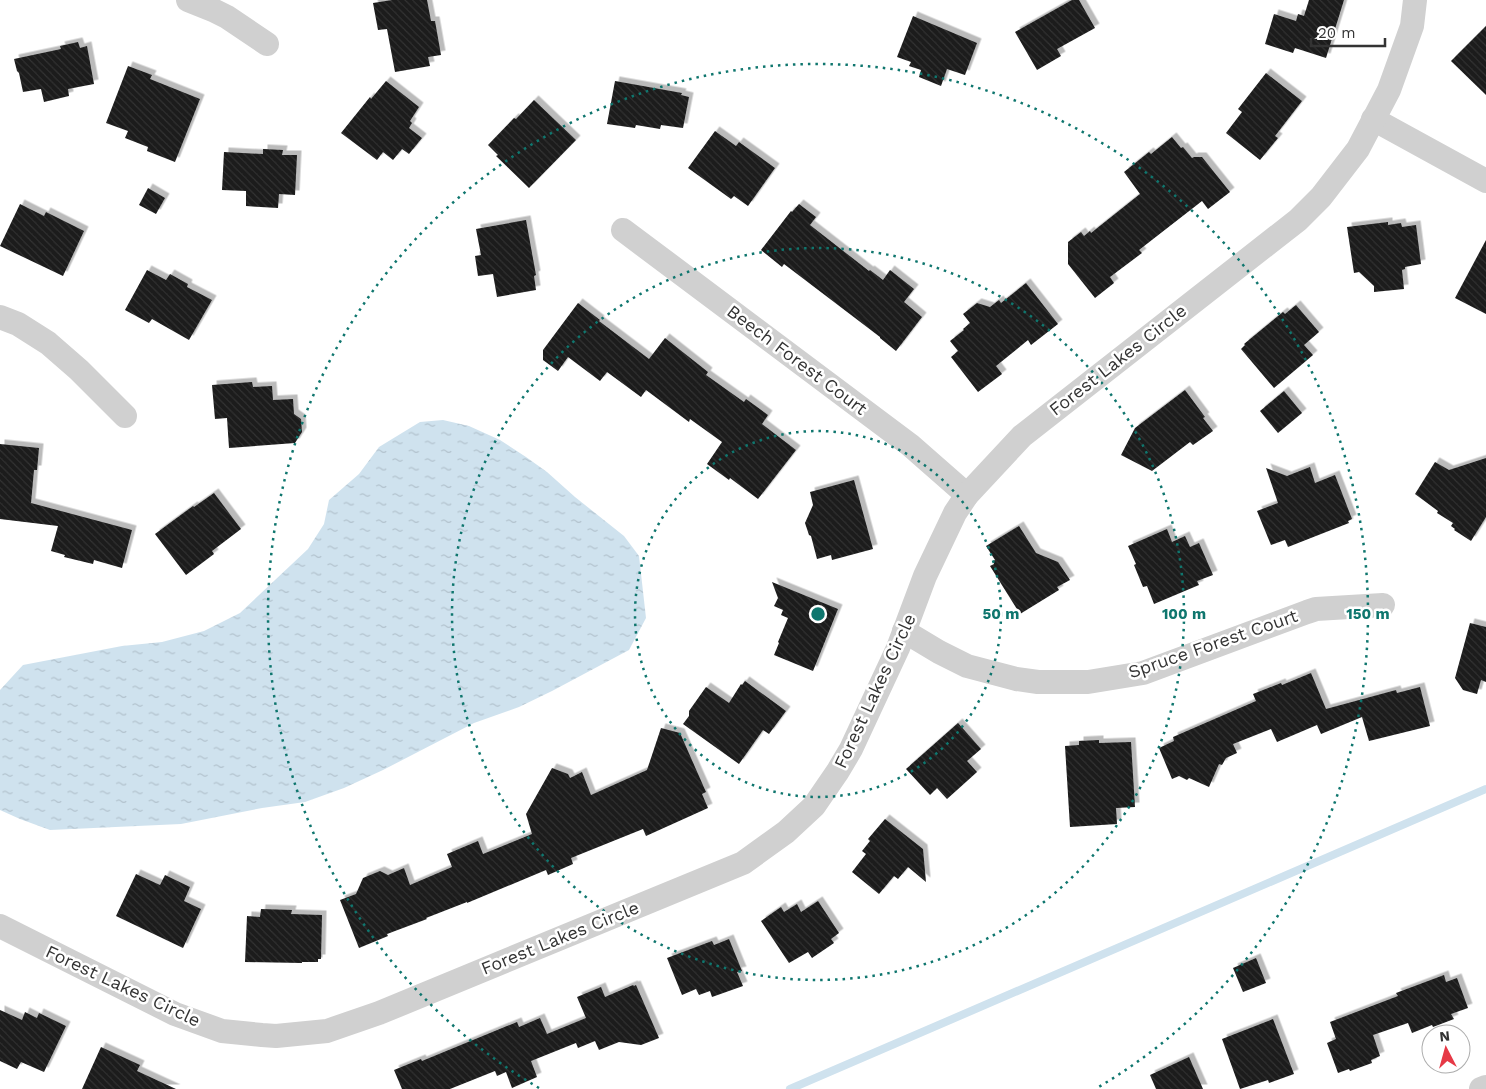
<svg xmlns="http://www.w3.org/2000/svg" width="1486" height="1089" viewBox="0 0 1486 1089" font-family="'Work Sans',sans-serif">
	<defs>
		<pattern id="water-ripples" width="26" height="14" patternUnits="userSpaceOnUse" patternTransform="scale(1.25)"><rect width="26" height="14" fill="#cfe2ee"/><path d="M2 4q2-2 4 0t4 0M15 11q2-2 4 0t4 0" fill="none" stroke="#b2c2cd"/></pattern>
		<pattern id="building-back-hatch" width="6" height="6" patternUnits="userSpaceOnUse" patternTransform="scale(1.25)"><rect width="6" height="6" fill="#1a1a1a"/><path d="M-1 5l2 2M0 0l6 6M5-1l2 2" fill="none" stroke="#333"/></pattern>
		<filter id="shadow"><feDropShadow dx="4.5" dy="-4.5" stdDeviation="0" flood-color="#0004"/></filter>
	</defs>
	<rect width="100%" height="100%" fill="#fff"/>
	<!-- water -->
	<path fill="url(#water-ripples)" d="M443 420 469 426 500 440 526 457 547 472 575 497 624 536 639 556 646 618 629 650 552 691 519 707 474 723 383 770 344 788 305 802 262 808 181 824 50 830 20 819 0 810V690L23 665 122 646 162 642 204 631 240 613 308 549 324 524 329 500 359 474 379 447 420 422Z"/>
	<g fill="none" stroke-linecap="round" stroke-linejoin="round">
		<!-- stream -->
		<path stroke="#cfe2ee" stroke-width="8" d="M790 1089 1486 789"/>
	</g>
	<!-- building -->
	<g fill="url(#building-back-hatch)" filter="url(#shadow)">
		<path d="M392 0H427L431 21H435L441 55 428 57 430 66 395 72 387 29 378 30 373 3Z"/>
		<path d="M1072 0H1079L1095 28 1057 49 1061 56 1037 70 1015 32Z"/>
		<path d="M1309 0H1344L1326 58 1295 48 1293 53 1265 44 1274 14 1296 21 1298 14 1304 16Z"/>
		<path d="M913 16 977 43 965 75 947 69 941 86 919 77 921 70 909 66 911 62 897 57Z"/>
		<path d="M1486 26V95L1451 61Z"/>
		<path d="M78 42 80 48 87 46 94 84 68 89 69 96 44 102 41 89 23 92 19 73 17 71 14 59 61 49 60 46Z"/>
		<path d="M128 66 152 75 150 79 200 99 175 162 147 151 148 147 125 138 128 131 106 123Z"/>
		<path d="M1266 73 1302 101 1275 136 1278 138 1260 160 1226 133 1242 112 1238 109Z"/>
		<path d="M386 81 419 107 410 121 412 123 409 128 422 138 409 154 402 149 393 160 383 152 377 160 341 133 370 97 371 99Z"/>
		<path d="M615 81 682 93 681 95 689 97 683 128 661 125 660 129 636 125 635 128 607 124Z"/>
		<path d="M534 100 576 140 529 188 496 156 498 155 488 145 514 118 516 119Z"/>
		<path d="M715 131 736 146 739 142 775 168 748 206 734 196 731 199 688 168Z"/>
		<path d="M1172 137 1181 148 1183 147 1192 158 1194 157H1202L1230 192 1208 209 1202 201 1139 250 1142 253 1110 277 1114 283 1095 298 1068 264V242L1081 232 1084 236 1090 231 1091 233 1140 194 1124 172 1149 152 1151 154Z"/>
		<path d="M263 149 283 150 282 155H297L295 195 279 194 278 208 246 206V191L222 190 224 152 263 154Z"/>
		<path d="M148 188 165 198 156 214 139 205Z"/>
		<path d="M20 204 44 216 46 212 84 231 63 276 0 246Z"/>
		<path d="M799 204 816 217 810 225 869 271 870 270 883 280 890 270 914 289 904 302 922 317 896 351 880 338V337L784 264 782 267 761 250 791 211 792 212Z"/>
		<path d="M526 220 536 275 534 276 536 290 497 297 493 274 478 276 475 256 481 255 476 229Z"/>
		<path d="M1388 222V225L1401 223 1402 227 1416 225 1421 264 1405 267V269L1402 270 1404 289 1374 292V286L1359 272 1354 273 1347 227Z"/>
		<path d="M1486 240V314L1455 298Z"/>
		<path d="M147 270 166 280 170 274 188 284 187 287 212 300 189 340 152 319 149 323 125 310Z"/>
		<path d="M1026 283 1058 324 1031 345 1028 340 996 366 1002 374 978 392 951 357 958 351 950 341 964 330 963 329 970 323 963 314 977 303 990 307 999 300 1001 303Z"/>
		<path d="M578 303 600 320 599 321 649 359 665 338 708 372 706 375 744 402 746 399 768 415 762 424 796 450 758 499 730 478 729 480 707 464 722 442 690 419 689 422 646 390 641 397 607 372 600 381 568 357 558 371 543 360V350Z"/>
		<path d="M1296 305 1319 332 1304 345 1313 355 1274 388 1241 349 1245 345 1244 344 1283 312 1285 314Z"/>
		<path d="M252 382 253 387 272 386 273 400 293 399 294 414 301 419 302 432 295 443 229 448 227 418 215 419 212 385Z"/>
		<path d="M1185 390 1205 417 1203 418 1213 431 1193 445 1190 442 1152 471 1121 455 1135 428Z"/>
		<path d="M1284 391 1302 413 1278 433 1260 411Z"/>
		<path d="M0 444 39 448 37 470H34L31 503 132 530 122 568 94 560 93 564 64 557 65 555 51 551 58 526 0 519Z"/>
		<path d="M1486 458V517L1471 541 1454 530 1455 529 1451 526 1453 523 1437 513 1438 511 1415 494 1435 462 1449 470Z"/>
		<path d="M1310 467 1315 483 1335 475 1352 519 1348 521 1349 523 1288 547 1285 540 1271 545 1257 511 1278 503 1266 468 1287 476Z"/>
		<path d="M854 480 873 549 832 560 831 555 817 559 811 536 809 535 805 523 813 505 810 492Z"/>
		<path d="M214 493 241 529 212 551 214 554 186 575 155 534 193 506 194 507Z"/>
		<path d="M1019 526 1036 553 1058 562 1070 580 1057 587 1059 590 1020 614 990 566 994 564 993 561 995 560 986 546Z"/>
		<path d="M1167 529 1172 542 1185 536 1190 547 1199 543 1213 575 1197 581 1199 585 1154 604 1147 586 1143 587 1134 565 1136 564 1128 546Z"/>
		<path d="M772 582 838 609 813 671 774 655 779 643 778 642 788 618 781 615 783 610 774 606 778 598Z"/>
		<path d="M1470 623 1486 627V682L1481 680 1477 694 1463 690 1455 678Z"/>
		<path d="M1311 673 1326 709 1396 690 1397 693 1420 687 1430 726 1369 741 1362 717 1321 734 1317 725 1277 742 1271 729 1233 744 1237 753 1226 758 1222 765 1219 764 1209 787 1189 778 1187 780 1179 776 1172 779 1159 748 1174 741 1173 737 1256 701 1253 694 1281 683 1282 685Z"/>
		<path d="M745 681 786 711 769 734 763 730 739 764 683 724 689 716V711L706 687 729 703 741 684 742 685Z"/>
		<path d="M958 723 981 749 967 761 977 772 947 799 937 788 930 795 906 769Z"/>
		<path d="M661 728 680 733 706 792 702 794 708 808 646 836 643 829 571 858 573 864 548 875 546 870 467 903V902L426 918 427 919 387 934 388 936 359 948 340 900 356 894 363 878 380 871 388 875 404 868 410 885 452 867 447 854 478 841 483 854 532 834 526 814 552 768 568 774 570 778 582 772 591 795 647 770Z"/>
		<path d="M1099 740V743L1131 742 1135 807 1116 808 1117 824 1070 827 1065 746 1079 745V741Z"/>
		<path d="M885 819 923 849 926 882 908 867 898 879 894 876 879 894 852 872 866 854 862 851 870 841 868 839Z"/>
		<path d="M136 874 160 885 165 875 190 887 184 901 201 909 183 948 116 916Z"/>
		<path d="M818 901 839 933 831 939 834 943 812 958 808 952 789 963 761 921 781 907 784 912 797 904 801 912Z"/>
		<path d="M261 909 292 910 291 914 322 915 321 959H318V962H302V963L245 962 247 916 260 917Z"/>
		<path d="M729 939 742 971 737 972 743 986 712 997 710 991 699 995 696 989 682 995 667 958 712 941 714 945Z"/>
		<path d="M1256 958 1266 983 1243 992 1233 968Z"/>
		<path d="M1444 975 1446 982 1457 978 1468 1008 1451 1014 1454 1019 1433 1027 1432 1025 1412 1033 1408 1023 1373 1035 1380 1056 1371 1060 1372 1063 1350 1071 1349 1069 1338 1073 1327 1043 1336 1039 1330 1022 1398 996 1396 993Z"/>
		<path d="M633 985 634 986 636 985 659 1038 641 1045 619 1042 599 1050 595 1041 578 1048 576 1043 531 1061 537 1077 512 1088 506 1072 497 1076 495 1071 450 1089H402L394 1070 421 1059 422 1061 517 1022 519 1027 540 1018 547 1034 586 1018 577 997 601 987 605 997Z"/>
		<path d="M0 1010 22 1020 25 1012 37 1018 39 1013 66 1026 44 1072 21 1062 17 1069 0 1061Z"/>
		<path d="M1273 1019 1294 1074 1269 1083 1268 1080 1240 1089 1222 1039Z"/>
		<path d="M101 1047 140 1065 137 1071 176 1089H82Z"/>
		<path d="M1189 1057 1203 1089H1156L1150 1075Z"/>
	</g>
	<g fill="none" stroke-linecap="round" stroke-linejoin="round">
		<!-- minor -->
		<g stroke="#d0d0d0" stroke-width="24">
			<path d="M188 0 213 10 227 17 267 44"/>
			<path d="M1373 119 1486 181"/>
			<path d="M623 230 910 445 967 495"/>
			<path d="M0 317 18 324 48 343 79 370 125 416"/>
			<path d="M904 631 939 652 967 666 1016 679 1038 682H1088L1143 673 1307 612 1316 609 1383 605"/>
			<path d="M0 926 175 1014 222 1031 262 1035 276 1036 327 1031 379 1013 743 863 786 832 814 806 838 771 851 749 898 648 925 576 955 513 967 495 1022 436 1298 220 1321 197 1358 149 1389 90 1412 26 1415 0"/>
			<path d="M1481 1089 1486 1087"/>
		</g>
	</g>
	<!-- distance rings -->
	<g fill="none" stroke="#0f766e" stroke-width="2.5" stroke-dasharray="2.5 5">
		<circle cx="818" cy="614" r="183"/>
		<circle cx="818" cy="614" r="366"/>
		<path d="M539 1088A550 550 0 1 1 1097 1088"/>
	</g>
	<g text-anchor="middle" stroke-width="5" stroke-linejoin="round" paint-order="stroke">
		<!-- street labels -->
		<g font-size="18" fill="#333" stroke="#fff">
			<text transform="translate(797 360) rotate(37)" y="6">Beech Forest Court</text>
			<text transform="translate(1118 360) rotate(-38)" y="6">Forest Lakes Circle</text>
			<text transform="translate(1213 644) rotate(-19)" y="6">Spruce Forest Court</text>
			<text transform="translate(875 691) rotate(-65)" y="6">Forest Lakes Circle</text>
			<text transform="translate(560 938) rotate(-22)" y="6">Forest Lakes Circle</text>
			<text transform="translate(123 986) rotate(25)" y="6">Forest Lakes Circle</text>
		</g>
	</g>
	<circle cx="818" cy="614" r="8" fill="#0f766e" stroke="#fff" stroke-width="2.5"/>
	<g font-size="15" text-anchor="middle" font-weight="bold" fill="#0f766e" stroke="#fff" stroke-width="5" stroke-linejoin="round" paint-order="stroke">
		<text x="1001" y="619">50 m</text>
		<text x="1184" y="619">100 m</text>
		<text x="1368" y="619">150 m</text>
	</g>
	<!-- north arrow -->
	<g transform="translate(1446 1049) rotate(354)"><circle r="24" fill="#ffffff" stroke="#adadad"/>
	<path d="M0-4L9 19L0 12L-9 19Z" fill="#e63946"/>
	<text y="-8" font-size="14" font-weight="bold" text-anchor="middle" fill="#333333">N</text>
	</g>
	<!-- scale -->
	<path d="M1311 38v8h74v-8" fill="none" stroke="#333333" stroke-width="2.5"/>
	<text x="1318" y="38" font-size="15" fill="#333333" stroke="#ffffff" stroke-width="4" paint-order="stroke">20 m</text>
</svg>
